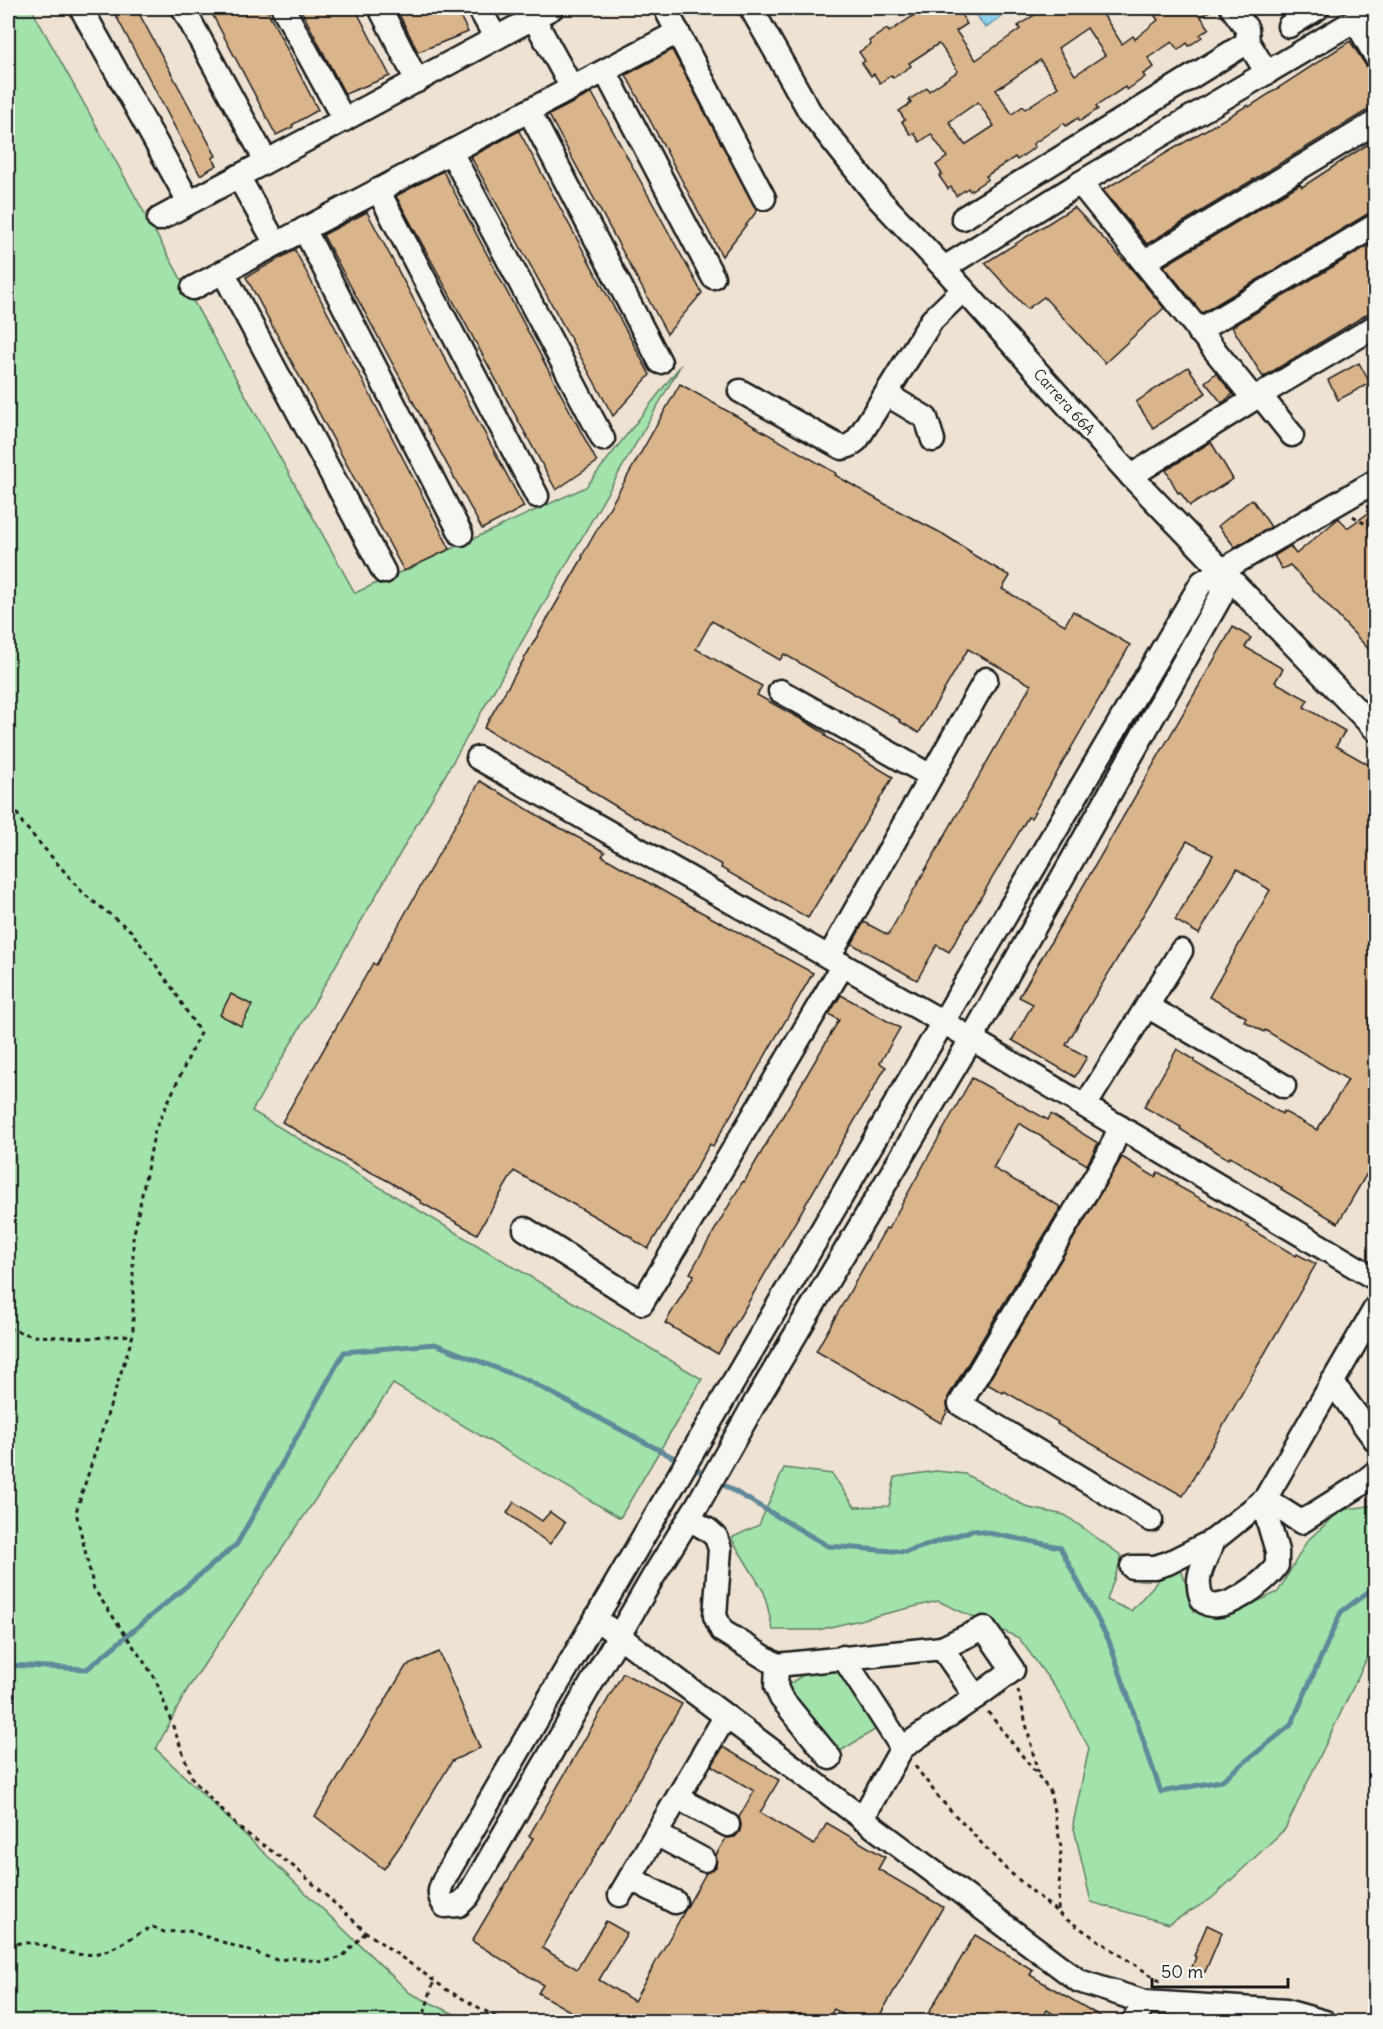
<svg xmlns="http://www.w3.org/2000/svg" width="1383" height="2029" viewBox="0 0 1383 2029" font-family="Delius,sans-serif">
	<rect width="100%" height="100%" fill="#eee2d3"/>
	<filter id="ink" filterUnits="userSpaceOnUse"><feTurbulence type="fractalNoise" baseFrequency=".0167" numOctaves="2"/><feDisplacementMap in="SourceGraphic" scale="12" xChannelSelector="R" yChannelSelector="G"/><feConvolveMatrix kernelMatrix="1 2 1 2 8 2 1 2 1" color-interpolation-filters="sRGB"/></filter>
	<g filter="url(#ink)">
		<!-- green -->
		<g fill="#a2e2ab" stroke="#5f7f64" stroke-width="1.5">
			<path d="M8 8H31L355 593 586 487 681 365 252 1111 702 1379 620 1518 393 1384 187 1690 156 1749 410 1993 469 2021 8 2022Z"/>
			<path d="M784 1468 832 1474 855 1507 889 1506 895 1477 936 1471 965 1474 1029 1508 1065 1515 1122 1556 1107 1600 1131 1611 1178 1558 1194 1612 1229 1615 1278 1592 1307 1541 1341 1510 1375 1505V1648L1370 1652 1285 1829 1211 1899 1169 1924 1091 1902 1073 1824 1089 1748 1059 1693 1019 1638 938 1601 818 1630H773L764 1592 731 1538 759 1525Z"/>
			<path d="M829 1658 878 1728 834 1755 786 1686Z"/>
		</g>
		<!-- water -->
		<path fill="#8dd1ee" stroke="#60899a" stroke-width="1.5" d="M972 8H1016L985 28Z"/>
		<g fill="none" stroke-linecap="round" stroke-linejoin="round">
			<!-- stream -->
			<g stroke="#60899a" stroke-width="5">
				<path d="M691 1466 709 1476"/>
				<path d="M717 1481 828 1546 906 1552 973 1530 1060 1547 1109 1641 1161 1792 1221 1781 1291 1725 1341 1612 1376 1586"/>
				<path d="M8 1665 87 1669 237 1544 344 1352 435 1344 527 1380 680 1461"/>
			</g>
		</g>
		<!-- building -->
		<g fill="#dab48b" stroke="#1c1c1c" stroke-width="1.5" fill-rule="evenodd">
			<path d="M112 8H136L216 156 212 158 217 165 200 175Z"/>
			<path d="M209 8H266L318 110 292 125 293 127 276 135Z"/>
			<path d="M300 8H355L390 76 345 94Z"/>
			<path d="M396 8H456L468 32 418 52Z"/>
			<path d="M925 8H957L967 24 956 31 976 60 1009 37 1020 29 1018 26 1045 8H1099L1122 44 1133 36 1135 39 1158 20 1149 8H1214L1201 17 1209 28 1200 35 1202 37 1189 46 1187 43 1178 50 1172 42 1148 58 1154 67 1143 74 1145 77 1127 90 1125 87 1096 106 1098 109 1080 121 1078 118 1066 126 1064 123 1033 144 1035 147 1017 160 1015 157 986 176 988 179 970 191 968 188 956 196 951 187 948 189 939 176 942 174 936 165 947 157 931 134 920 142 914 133 911 135 902 122 905 120 899 111 911 103 909 100 927 88 929 91 958 71 941 46 938 44 909 63 911 66 893 78 891 75 880 83 874 74 871 76 862 63 865 61 859 52 871 44 869 41 887 29 889 32ZM1087 28 1105 55 1075 75 1058 48ZM1040 60 1058 87 1025 109 1023 106 1012 114 996 90ZM978 102 994 126 965 145 949 122Z"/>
			<path d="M1350 41 1376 81V105L1147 244 1103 190 1248 105 1249 107Z"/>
			<path d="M672 50 757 211 722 256 626 75Z"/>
			<path d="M592 93 702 293 667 334 549 115Z"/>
			<path d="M519 131 650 375 613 416 471 157Z"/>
			<path d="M1376 139V212L1369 213 1202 313 1164 266 1300 184 1302 187Z"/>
			<path d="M443 171 597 462 556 490 396 196Z"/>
			<path d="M1074 207 1129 266 1164 308 1105 363 1044 297 1027 309 985 263Z"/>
			<path d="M367 212 524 507 482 529 323 235Z"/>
			<path d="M1376 241V309L1263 377 1232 327Z"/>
			<path d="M295 250 450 549 404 571 246 277Z"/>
			<path d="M1359 363 1370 383 1338 400 1328 380Z"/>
			<path d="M1188 367 1206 393 1153 428 1136 402Z"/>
			<path d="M1216 373 1233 394 1222 403 1205 382Z"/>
			<path d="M680 384 836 473 835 475 885 504 943 534 971 552 970 553 1010 576 1002 589 1065 625 1073 611 1130 645 1031 818 1028 817 949 952 937 945 917 980 852 944 864 922 888 935 1031 685 968 649 919 733 899 721 900 720 784 654 780 660 712 621 696 649 762 686 757 695 808 723 826 734 825 736 893 777 808 918 721 868 722 865 636 817 635 818 586 788 587 787 484 728 583 557 582 556Z"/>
			<path d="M1211 442 1233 479 1190 506 1180 492 1178 493 1166 470Z"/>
			<path d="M1252 499 1271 527 1235 547 1218 526Z"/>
			<path d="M1376 508V657L1290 565 1282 569 1274 556 1290 546 1296 554 1339 518 1347 528Z"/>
			<path d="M1233 627 1251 638 1245 647 1283 669 1275 682 1308 700 1304 707 1345 731 1336 746 1376 769V1158L1338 1223 1281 1189 1282 1188 1230 1157 1228 1159 1180 1129 1181 1127 1144 1107 1177 1049 1195 1060 1194 1062 1282 1114 1283 1111 1317 1130 1348 1080 1265 1030 1264 1032 1244 1021 1246 1017 1209 997 1270 890 1237 869 1199 934 1175 920 1213 855 1187 841 1066 1045 1087 1057 1075 1077 1012 1040 1033 1004 1019 997Z"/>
			<path d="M480 781 549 822 605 852 602 856 670 895 813 973 713 1146 710 1144 648 1249 632 1239 633 1238 514 1171 477 1234 420 1202 421 1201 390 1182 340 1156 282 1122 373 963 376 965Z"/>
			<path d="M231 994 252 1005 241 1026 220 1015Z"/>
			<path d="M841 995 900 1028 880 1063 886 1067 718 1354 665 1323 694 1275 690 1273 743 1181 744 1182 839 1020 829 1014Z"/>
			<path d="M972 1078 1048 1120 1051 1114 1098 1143 1087 1165 1019 1123 993 1168 1061 1207 948 1397 947 1404 948 1410 941 1423 816 1351 886 1228 888 1229Z"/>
			<path d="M1122 1157 1155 1177 1158 1172 1177 1183 1176 1185 1248 1225 1247 1227 1296 1256 1297 1254 1316 1264 1183 1496 1057 1424 1058 1422 1004 1391 1003 1393 987 1384Z"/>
			<path d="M514 1502 542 1521 550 1512 565 1523 550 1544 507 1513Z"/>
			<path d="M439 1652 480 1748 452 1761 409 1833 384 1869 315 1816 406 1666Z"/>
			<path d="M623 1673 682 1704 542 1948 577 1969 606 1921 627 1933 599 1980 634 2001 706 1873 716 1867V1855L726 1838 735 1837 740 1831 741 1824 739 1817 754 1791 712 1766 723 1747 779 1780 760 1813 814 1845 827 1823 885 1857 878 1869 943 1907 876 2022H856L834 2009 826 2022H589L538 1993 543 1985 472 1941 533 1838 529 1836Z"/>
			<path d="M1207 1925 1222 1932 1205 1972 1192 1967 1196 1957 1194 1956Z"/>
			<path d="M975 1935 1033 1970 1030 1975 1110 2022H1066L1047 2010 1040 2022H923Z"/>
		</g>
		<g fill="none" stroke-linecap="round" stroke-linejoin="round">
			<!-- minor casing -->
			<g stroke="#1c1c1c" stroke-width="27">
				<g id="minor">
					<path d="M81 8 189 202"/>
					<path d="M183 8 266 161"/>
					<path d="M283 8 344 120"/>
					<path d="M380 8 417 81"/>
					<path d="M479 8 496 38"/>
					<path d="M665 8 764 198"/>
					<path d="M751 8 810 112 879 199 944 268 1131 476 1376 730"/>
					<path d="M1232 8 1247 29 1248 42 1267 73"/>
					<path d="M533 17 572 88"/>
					<path d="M1355 20 1376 57"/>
					<path d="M1289 26 1318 8"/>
					<path d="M605 71 713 277"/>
					<path d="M529 111 660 362"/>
					<path d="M451 152 603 439"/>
					<path d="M238 176 276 244"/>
					<path d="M1080 183 1254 399"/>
					<path d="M378 190 537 496"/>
					<path d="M963 218 1248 42"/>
					<path d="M159 219 552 8"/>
					<path d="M304 229 461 534"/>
					<path d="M1144 262 1376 122"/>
					<path d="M944 268 1080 183 1376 8"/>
					<path d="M223 272 384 572"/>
					<path d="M193 288 678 32"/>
					<path d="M1198 331 1376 225"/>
					<path d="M740 391 842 448 849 446 857 440 932 320 963 290"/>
					<path d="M886 394 926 418 933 440"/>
					<path d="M1260 395 1292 435"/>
					<path d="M1131 476 1260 395 1376 326"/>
					<path d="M1222 571 1221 596 972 1038 756 1401 698 1504 653 1577 468 1896 459 1905 445 1906C436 1894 440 1887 447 1874L943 1022 1202 582 1376 481"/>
					<path d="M780 691 931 776"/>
					<path d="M478 758 943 1022 1376 1279"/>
					<path d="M829 957 986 679"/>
					<path d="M1147 1006 1284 1086"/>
					<path d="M1085 1106 1181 951"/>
					<path d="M1120 1127 1107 1157 960 1404 1151 1520"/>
					<path d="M525 1229 642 1303 843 965"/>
					<path d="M1332 1382 1376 1441"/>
					<path d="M1265 1499 1301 1522 1357 1487 1376 1472"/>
					<path d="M689 1519 708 1530 716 1537 720 1549 715 1616 722 1631 777 1665 942 1648 976 1697 902 1748 862 1819"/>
					<path d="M1214 1540C1205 1561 1192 1579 1203 1601 1221 1618 1267 1581 1277 1565V1551L1262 1501"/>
					<path d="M1132 1567H1155L1168 1563 1214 1540 1265 1499 1376 1307"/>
					<path d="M607 1627 1079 1981 1145 2002 1286 2011 1325 2022"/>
					<path d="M942 1648 984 1628 1013 1670 976 1697"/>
					<path d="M843 1657 902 1748"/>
					<path d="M777 1665 776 1687 781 1698 830 1758"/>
					<path d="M678 1798 728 1825"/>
					<path d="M656 1834 704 1860"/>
					<path d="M630 1878 675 1902"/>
					<path d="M620 1895 725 1717"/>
					<path d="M1133 2022 1145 2002"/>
				</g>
			</g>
			<!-- path -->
			<g stroke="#1c1c1c" stroke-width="3" stroke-dasharray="4.5 4.5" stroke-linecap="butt">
				<path d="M1353 516 1376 531"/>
				<path d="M8 797 23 824 84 894 131 931 173 989 200 1033 155 1130 133 1239V1335L76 1512 94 1589 155 1678 193 1780 239 1828 297 1869 366 1932 447 1990 505 2022"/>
				<path d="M8 1328 33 1336 93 1338 133 1335"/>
				<path d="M1018 1690 1038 1774"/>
				<path d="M988 1712 1050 1791 1061 1847 1058 1911"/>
				<path d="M915 1766 940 1799 1006 1869 1063 1917 1161 1982"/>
				<path d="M8 1947C11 1946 16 1943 21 1943 48 1941 68 1960 98 1953 118 1949 134 1934 153 1927L164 1932 189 1931 277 1960 295 1958 323 1962 342 1957 366 1932"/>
				<path d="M422 2022 434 1980"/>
			</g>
			<!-- minor -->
			<use href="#minor" stroke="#f6f6f2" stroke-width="22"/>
		</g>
	</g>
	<g text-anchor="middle" stroke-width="4.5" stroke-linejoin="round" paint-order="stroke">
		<!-- street labels -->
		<g font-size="15" fill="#1c1c1c" stroke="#f6f6f2">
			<text transform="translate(1064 402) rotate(48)" y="5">Carrera 66A</text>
		</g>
	</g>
	<!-- margin -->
	<rect width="1383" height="2029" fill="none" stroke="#f6f6f2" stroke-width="30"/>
	<rect x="15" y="15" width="1353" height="1999" fill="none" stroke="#1c1c1c" stroke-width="2" filter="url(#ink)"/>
	<!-- scale -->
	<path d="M1152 1978v9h136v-9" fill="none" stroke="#1c1c1c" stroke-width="3"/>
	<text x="1161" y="1978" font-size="18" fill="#1c1c1c" stroke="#f6f6f2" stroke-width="4.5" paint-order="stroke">50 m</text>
</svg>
